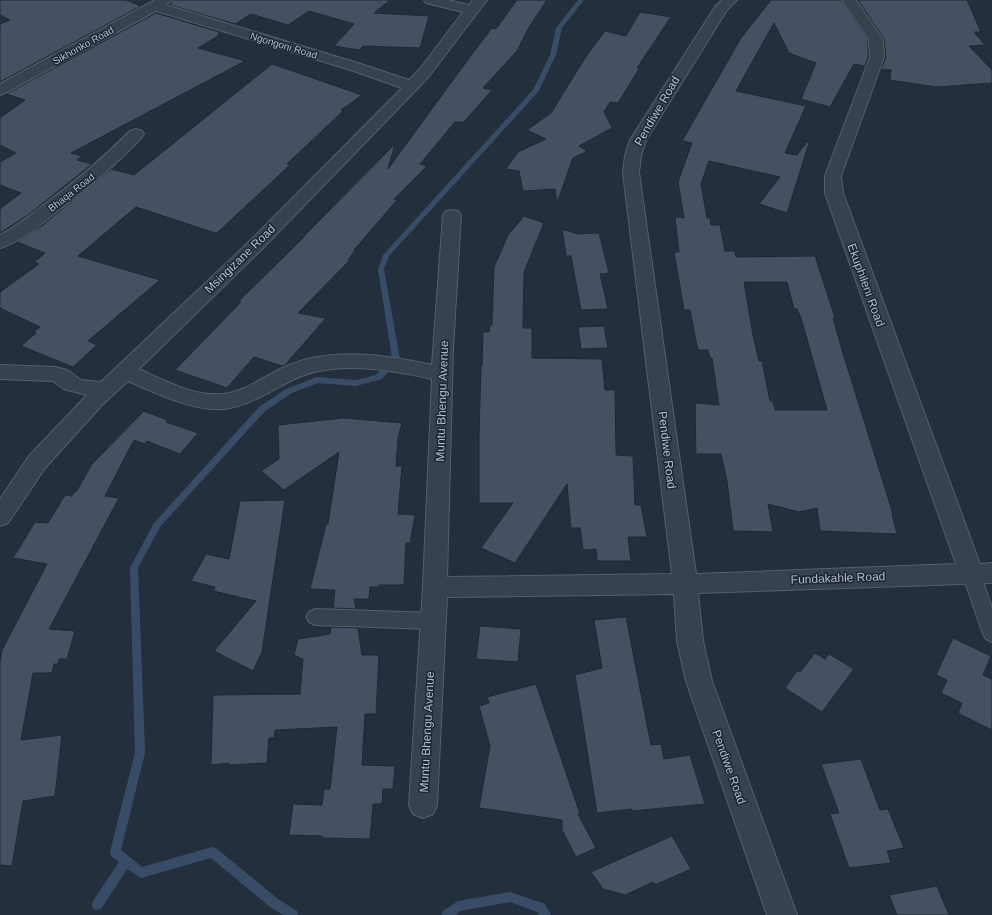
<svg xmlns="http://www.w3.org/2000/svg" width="992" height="915" viewBox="0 0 992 915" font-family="Arial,sans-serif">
	<rect width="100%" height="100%" fill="#242f3e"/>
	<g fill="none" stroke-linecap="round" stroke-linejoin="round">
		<!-- stream -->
		<g fill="#394c67" fill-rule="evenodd">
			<path d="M578 0H584L562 28 556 55 538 92 389 256 384 269 400 359 399 361 382 379 356 386 318 383 292 393 265 411 160 527 138 568 145 753 121 850 142 867 212 847 216 848 278 899 297 911 298 915H283L270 907 211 858 141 878 127 869 101 909 97 910 93 909 92 905 93 901 119 862 111 856 110 852 135 753 130 568 131 566 154 523 259 407 286 389 317 377 356 380 376 375 392 358 378 269 383 255 533 90 550 55 556 28Z"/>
			<path d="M510 892 545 904 551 915H539L537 912 510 902 460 911 456 915H442L443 911 458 901Z"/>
		</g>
	</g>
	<!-- building -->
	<g fill="#455162" stroke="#1f2835" fill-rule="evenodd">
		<path d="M0 0H126L141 6 0 82V24L10 20 0 15Z"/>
		<path d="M173 0H390L374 13 429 16 420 48 363 46 359 50 334 46 354 24 309 11 288 25 251 14 235 24 170 5Z"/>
		<path d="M517 0H547L529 27 517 51 483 88 492 90 464 122H455L420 164 427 166 394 199 397 200 354 250H355L348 260H350L298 313 326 318 285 365 282 366 254 357 227 388 175 370 241 302 239 301 305 236H304L395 144 388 169 475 50 492 28 496 29Z"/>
		<path d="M771 0H841L868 40V57L865 66 854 64 830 107 801 99 816 63 789 53 774 23 736 91 806 106 785 153 797 155 807 142 809 143 787 213 759 204 780 177 709 161 701 184 707 218H710L711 225H720L725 251H735L736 257 815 256 835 318H833L842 350 893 514H892L897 534 820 531 817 508 799 512 768 504 773 532 733 531 727 481 721 454H696L695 403 719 405 712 358H710L708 350H698L690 310H684L674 252H679L675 217 684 218 678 182 692 143 682 141 741 38ZM744 282H787L794 309H797L801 318 827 410H775L773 401H770L762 361H759L753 335Z"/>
		<path d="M858 0H967L981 32H974L985 45 969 46 992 70V83L936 87 890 80 891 70 881 69 886 57 884 39Z"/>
		<path d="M640 12 671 17 637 68 639 69 618 103 610 102 604 112 612 128 579 146 587 151 573 158 557 203 555 189 523 191 519 171 506 169 518 152 546 139 527 130 551 113 585 58 605 31 626 36Z"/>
		<path d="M156 13 219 32 218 36 198 48 245 61 71 153 82 156 77 160 92 164 28 215 0 233V209L21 193 0 185V162L16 153 0 145V118L25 100 6 94Z"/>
		<path d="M272 64 362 95 341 110 343 111 287 164 290 165 218 232 215 233 136 207 78 256 160 280 88 341 97 345 73 367 21 346 36 333 34 332 40 327 0 308V292L39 264 34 262 45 253 17 242 43 225 111 169 134 175Z"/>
		<path d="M524 216 544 223 524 272 523 328H532V358L602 359 605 390H615L616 455 633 456 635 505H641L647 537H628L631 561H597L596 549 583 550 580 528H571L567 484 515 563 481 548 513 503H479V435L481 366H482L483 332H489L490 325H492L494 267 508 235Z"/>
		<path d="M562 229 577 234 599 233 609 273 600 274 608 309 581 310 571 256H566Z"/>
		<path d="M604 326 608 348 581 349 578 327Z"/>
		<path d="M144 411 167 420 166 422 198 433 180 454 147 441 145 444 134 440 105 496 119 498 49 629 75 631 67 659H59L58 664H54L52 673H33L21 740 62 735 55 796 23 801 12 866 0 865V661L2 650 47 564 13 558 35 522 48 523 65 495 72 496 74 492H76L92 464Z"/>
		<path d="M343 418 402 423 398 438 396 466H402L398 514 415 515 410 543H406L404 585H379V587H370L369 599H354L356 609 333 608 335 590 310 589 326 524H328L339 452 284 490 261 471 279 459 278 425Z"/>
		<path d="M285 500 262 652 253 671 214 651 256 601 213 591 215 587 191 581 206 554 229 559 240 501Z"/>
		<path d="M626 617 651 745 661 744 664 759 690 755 705 804 632 811V809L597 813 575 675 602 668 594 620Z"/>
		<path d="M480 626 521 629 518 662 476 659Z"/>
		<path d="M331 627 358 628 362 655H379L376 714H365L362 765 395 766 393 789H383L382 804H373L370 839 322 838V836L289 835 293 804 322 805 324 789H330L337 727 275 730 274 738H269L267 763 229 765V763L211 765 213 695 300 694 303 659 294 655 298 639 330 634Z"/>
		<path d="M953 638 991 656 983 675 992 679V730L958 713 962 703 941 693 947 680 936 675Z"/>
		<path d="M815 653 825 659 829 654 854 669 822 712 785 688 797 671 800 672Z"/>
		<path d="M536 684 580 814H578L596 848 576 857 562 830V820L479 808 490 746 479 706 489 703 487 697Z"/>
		<path d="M861 759 880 810 888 809 904 848 887 851 891 863 849 868 830 814 839 813 821 764Z"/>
		<path d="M672 836 691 869 655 885 653 882 625 895 603 889 591 872Z"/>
		<path d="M937 886 949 915H897L889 895Z"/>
	</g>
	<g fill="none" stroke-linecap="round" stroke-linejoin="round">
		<!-- service casing -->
		<g stroke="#565f6c" stroke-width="2">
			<g id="service">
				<path d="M971 566 977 568 980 573 992 608V642L986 639 983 634 962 573 965 568Z"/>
				<path d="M315 609 433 613 439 616 442 621 439 626 433 629 315 625 309 622 306 617 309 612Z"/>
			</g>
		</g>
		<!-- minor casing -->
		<g stroke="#565f6c" stroke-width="2">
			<g id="minor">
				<path d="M155 0H172L166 5 361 64 409 80 420 69 463 12 426 3 424 0H448L469 5 473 0H487L430 75 417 89 265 246 139 369C164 380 194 397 223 394 246 392 267 374 289 365 333 347 387 355 432 365L443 215 446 211 452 210 458 211 461 215 453 349 447 577 672 574 623 173 625 156 630 140 715 7 722 0H737L727 10 646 140 641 156 639 173 696 574 956 564 825 193V176L870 57 869 40 842 0H856L883 40 884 57 841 176 843 193 980 564 992 563V583L698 593 703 641 712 681 797 915H767L686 681 677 641 674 594 447 597 437 805 433 814 423 818 413 814 409 805 423 587 432 379C395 371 352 363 314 372 295 376 278 389 260 397 248 403 235 408 223 409 195 412 153 392 128 381L101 406 45 468 8 523 0 526V499L29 456 87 395 64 389 53 381 0 379V365L55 367 67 370 81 380 101 382 253 238 402 88 351 70 156 11 5 93 0 95V84Z"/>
				<path d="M136 129 142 131 144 134 142 137C115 166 85 190 54 214 38 227 20 242 0 248V235C17 226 31 215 46 203 76 181 104 157 130 131Z"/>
			</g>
		</g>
		<!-- service -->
		<use href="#service" fill="#38414e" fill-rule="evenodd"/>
		<!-- minor -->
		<use href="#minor" fill="#38414e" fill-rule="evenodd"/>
	</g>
	<g text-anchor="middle" stroke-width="3" stroke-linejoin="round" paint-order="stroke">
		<!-- far-street labels -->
		<g font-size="10" fill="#b4bcc9" stroke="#1d2633">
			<text transform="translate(83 45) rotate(-29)" y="4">Sikhonko Road</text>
			<text transform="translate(284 45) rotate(17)" y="4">Ngongoni Road</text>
			<text transform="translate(71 192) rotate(-38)" y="4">Bhaqa Road</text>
		</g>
		<!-- street labels -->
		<g font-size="12" fill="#b4bcc9" stroke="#1d2633">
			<text transform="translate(657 111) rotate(-60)" y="4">Pendiwe Road</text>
			<text transform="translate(240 259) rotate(-44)" y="4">Msingizane Road</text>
			<text transform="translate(866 285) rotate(70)" y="4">Ekuphileni Road</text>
			<text transform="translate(442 401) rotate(-88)" y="4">Muntu Bhengu Avenue</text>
			<text transform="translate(667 450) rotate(83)" y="4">Pendiwe Road</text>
			<text transform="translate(838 578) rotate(-2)" y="4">Fundakahle Road</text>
			<text transform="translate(427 732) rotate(-87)" y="4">Muntu Bhengu Avenue</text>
			<text transform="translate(729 767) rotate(70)" y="4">Pendiwe Road</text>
		</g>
	</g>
</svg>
